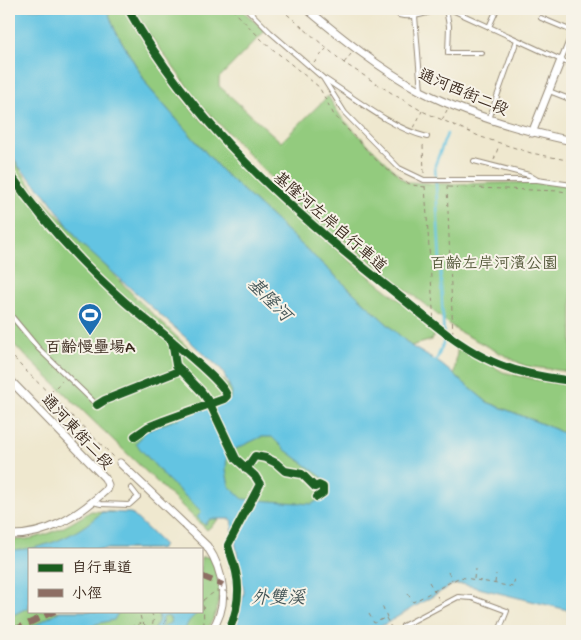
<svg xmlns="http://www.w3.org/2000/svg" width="581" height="640" viewBox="0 0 581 640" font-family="'Gochi Hand','LXGW WenKai TC',sans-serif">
	<rect width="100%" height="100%" fill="#f7f3e8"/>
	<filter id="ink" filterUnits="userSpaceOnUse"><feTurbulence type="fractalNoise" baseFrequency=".02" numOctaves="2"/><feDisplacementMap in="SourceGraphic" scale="10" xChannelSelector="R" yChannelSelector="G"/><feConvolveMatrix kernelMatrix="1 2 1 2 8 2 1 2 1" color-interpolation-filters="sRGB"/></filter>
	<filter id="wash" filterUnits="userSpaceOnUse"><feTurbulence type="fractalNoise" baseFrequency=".0096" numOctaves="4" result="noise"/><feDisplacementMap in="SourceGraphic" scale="20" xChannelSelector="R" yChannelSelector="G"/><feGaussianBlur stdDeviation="1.12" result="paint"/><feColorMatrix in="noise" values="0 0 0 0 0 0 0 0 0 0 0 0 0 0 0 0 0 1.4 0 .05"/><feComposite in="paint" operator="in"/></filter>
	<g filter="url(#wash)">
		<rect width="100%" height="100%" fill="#efe8cf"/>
		<!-- green -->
		<g fill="#93cb7e" stroke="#677a4e">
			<path d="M107 9H125C142 40 163 72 185 101 195 114 208 126 219 138 283 208 357 268 433 326L436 332 432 340 411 346 222 171 149 88 115 30Z"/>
			<path d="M134 9H241L265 31 219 78V86L281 142 328 96 341 117 406 182 451 184 551 182 572 185V372L525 366 458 331 341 238 336 242 281 193 282 189 200 104 149 34Z"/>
			<path d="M9 153 34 190 137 299 333 486 324 499 310 509 228 511 207 530 9 340Z"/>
			<path d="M458 345 503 372 547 382 572 385V438L555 429 487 402 454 375Z"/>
			<path d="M91 511 115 512 155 549H29V611H201V557H211C222 585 223 606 206 631H9V540C40 541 65 528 91 511Z"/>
		</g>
		<!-- water -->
		<g fill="#64c4e2" stroke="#507780" fill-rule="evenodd">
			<path d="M9 9H107L115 30 149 88 222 171 411 346 441 364 487 402 555 429 572 438V611L462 584 452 585 373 631H232L238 618 244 592 231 519H210L205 525 197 517 202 512 167 479 136 444 146 431 231 398 232 392 222 370 81 244 46 195 19 167 9 149ZM261 437H272L284 449 326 480 329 486 327 495 312 504 243 499 229 486 226 470 227 453Z"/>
			<path d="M102 512 131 513 164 545 160 549H29V607L9 617V550C44 550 76 536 102 512Z"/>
			<path d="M60 611H119L114 620 96 624 87 631H19L32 627Z"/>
			<path d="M159 611H199L189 621 184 631H161L164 627 171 622 170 618 167 616 162 618V625L158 631H153L158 622Z"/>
		</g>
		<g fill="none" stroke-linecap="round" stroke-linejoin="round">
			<!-- stream -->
			<path stroke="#64c4e2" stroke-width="2.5" d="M435 364 444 341 435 165 447 134"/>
		</g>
	</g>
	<g filter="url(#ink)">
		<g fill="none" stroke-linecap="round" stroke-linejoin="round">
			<!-- service casing -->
			<g stroke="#958976" stroke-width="6">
				<g id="service">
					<path d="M247 9 270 32 323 78 345 113 399 168 424 180H537L572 185"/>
					<path d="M396 9 399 15C413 19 426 13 439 9"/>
					<path d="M446 9 449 26 448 53H482"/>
					<path d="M450 9 572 65"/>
					<path d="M415 16 421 91"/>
					<path d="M541 18 572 31"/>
					<path d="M489 27 497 9"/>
					<path d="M561 60 572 33"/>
					<path d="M325 79C356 99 391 128 427 137"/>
					<path d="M549 91 572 100"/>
					<path d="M489 119 517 40"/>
					<path d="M474 161 529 175 536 179"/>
					<path d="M9 313 38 348 97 405"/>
					<path d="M93 502 101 504 129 505 138 497 131 488"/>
					<path d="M403 626 458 597 472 598 507 611 499 631"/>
				</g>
			</g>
			<!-- minor casing -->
			<g stroke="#958976" stroke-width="9">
				<g id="minor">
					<path d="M307 9C343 39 380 69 421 91 468 115 520 130 572 141"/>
					<path d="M532 133 561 60"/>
					<path d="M9 379 105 478 108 485 106 490C79 515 48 536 9 535"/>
					<path d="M120 463 207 546C224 571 230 605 211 631"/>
				</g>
			</g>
			<!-- path -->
			<g stroke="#958976" stroke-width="1" stroke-dasharray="4 4" stroke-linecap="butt">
				<path d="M232 9 264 42 319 87 334 115 378 162 396 177 412 185 425 187"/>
				<path d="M281 9 344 63 398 97 422 111 481 137 531 153 572 161"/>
				<path d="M314 63 326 49"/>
				<path d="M344 63 351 54"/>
				<path d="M442 120 447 110"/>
				<path d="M414 128 422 111"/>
				<path d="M494 160 499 145"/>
				<path d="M424 173 423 146 425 142"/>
				<path d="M425 186 434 324"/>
				<path d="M447 186 453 337"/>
				<path d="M448 187 560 191 572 193"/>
				<path d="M9 352 21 366 114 457"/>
				<path d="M50 393 62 381"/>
				<path d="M45 405 47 406 54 398"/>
				<path d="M448 572 452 580"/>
				<path d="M474 579 475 569"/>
				<path d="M429 582 440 601"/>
				<path d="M495 583 496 574"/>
				<path d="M408 594 413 602 460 577 513 587 515 578"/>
				<path d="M369 614 374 623 387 617 382 605"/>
				<path d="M386 618 393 631 397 629"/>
				<path d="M226 622 228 623C232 609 235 597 233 583 232 572 225 559 228 548"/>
				<path d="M143 623 146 626 148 631"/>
				<path d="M130 627 142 623 139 611"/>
				<path d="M99 631C111 625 123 622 133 631"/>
				<path d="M149 631C153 625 156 618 150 611"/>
				<path d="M160 631 166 620"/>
				<path d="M198 631 204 625 203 600"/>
			</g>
			<!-- service -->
			<use href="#service" stroke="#fff" stroke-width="4"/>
			<!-- minor -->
			<use href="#minor" stroke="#fff" stroke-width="7"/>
			<!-- path-bridge -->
			<path stroke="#958976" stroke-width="1" stroke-dasharray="4 4" stroke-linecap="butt" d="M203 600 216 591H226L228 599"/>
			<!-- quiet -->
			<g stroke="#8d6e63" stroke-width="6" stroke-dasharray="12 6" stroke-linecap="butt">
				<path d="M201 576 223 585"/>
				<path d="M12 631 55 611"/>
			</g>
			<!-- cycleway casing -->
			<g stroke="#f7f3e8" stroke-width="11">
				<g id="cycleway">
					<path d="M128 9C192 123 291 211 393 291 422 314 451 341 485 358 512 372 542 377 572 381"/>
					<path d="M9 172C41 220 82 264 125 302 141 316 157 328 172 341L176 365 201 391 209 402 236 459 255 476 260 484 228 545C230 554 234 563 236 572 241 593 237 612 229 631"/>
					<path d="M97 405 105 400 181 370"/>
					<path d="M135 436 148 427 163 421 224 399 227 396C225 384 183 351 172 341"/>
					<path d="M246 469 255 456 266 458 276 463 285 471 302 474 315 487 319 485 323 487V493L317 497"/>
				</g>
			</g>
			<!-- cycleway -->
			<use href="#cycleway" stroke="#1b5e20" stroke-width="8"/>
		</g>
	</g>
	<!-- icons -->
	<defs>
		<g id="stadium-pin" transform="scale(1.25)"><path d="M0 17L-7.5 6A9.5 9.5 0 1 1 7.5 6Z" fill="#1f6fb2" stroke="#f7f3e8"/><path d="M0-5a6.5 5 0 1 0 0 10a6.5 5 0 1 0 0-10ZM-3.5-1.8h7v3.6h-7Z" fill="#fff"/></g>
	</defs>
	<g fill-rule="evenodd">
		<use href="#stadium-pin" x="90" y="315"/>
	</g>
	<g text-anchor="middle" stroke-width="4" stroke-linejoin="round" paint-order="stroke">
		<!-- street labels -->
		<g font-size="16" fill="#3b2a1e" stroke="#f7f3e8">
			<text transform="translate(464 91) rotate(23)" y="6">通河西街二段</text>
			<text transform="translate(331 221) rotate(41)" y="6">基隆河左岸自行車道</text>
			<text transform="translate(78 431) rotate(47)" y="6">通河東街二段</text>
		</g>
		<!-- park labels -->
		<g font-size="16" fill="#555a3b" stroke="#f7f3e8">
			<text x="494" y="268">百齡左岸河濱公園</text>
		</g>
		<!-- poi labels -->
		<g font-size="16" fill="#3b2a1e" stroke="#f7f3e8">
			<text x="90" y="352">百齡慢壘場A</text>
		</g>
		<!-- water labels -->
		<g font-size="18" font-style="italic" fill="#475859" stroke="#f7f3e8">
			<text transform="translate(270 299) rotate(45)" y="6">基隆河</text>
			<text x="278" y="603">外雙溪</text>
		</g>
	</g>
	<!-- margin -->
	<rect width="581" height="640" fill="none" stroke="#f7f3e8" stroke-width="30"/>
	<!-- legend -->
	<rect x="28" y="548" width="175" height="65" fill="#f7f3e8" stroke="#aca397"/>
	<rect x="38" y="564" width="25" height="8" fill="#1b5e20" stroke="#aca397"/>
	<text x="72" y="572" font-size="15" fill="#3b2a1e">自行車道</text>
	<rect x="38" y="589" width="25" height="8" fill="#8d6e63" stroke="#aca397"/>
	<text x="72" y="598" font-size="15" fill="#3b2a1e">小徑</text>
</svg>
